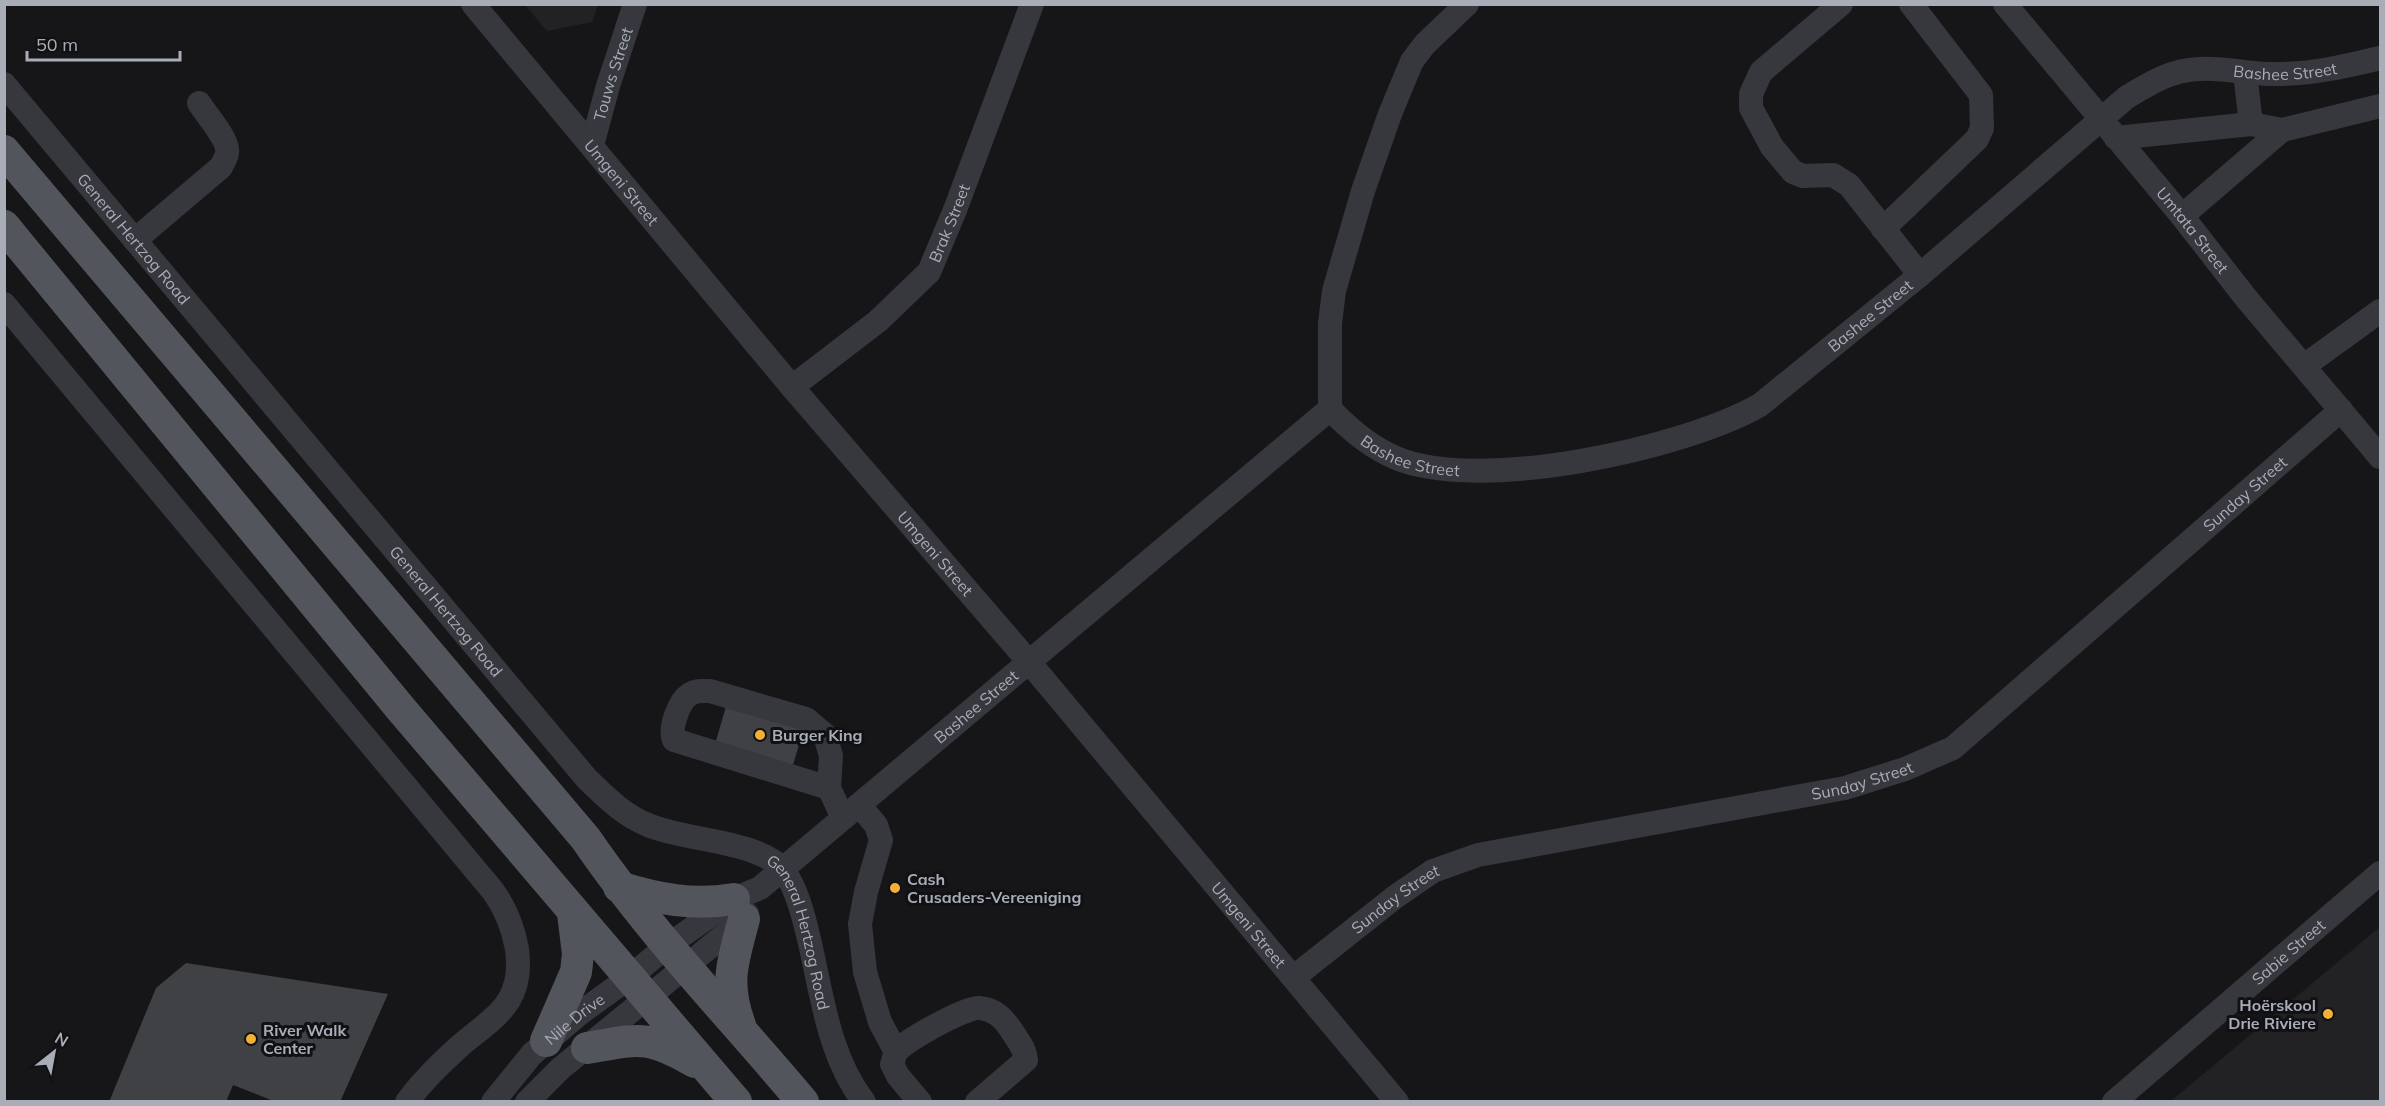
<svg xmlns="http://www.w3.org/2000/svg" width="2385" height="1106" viewBox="0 0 2385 1106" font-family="Mulish,sans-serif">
	<rect width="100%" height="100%" fill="#161618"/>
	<!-- built -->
	<g fill="#222225">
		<path d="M525 5H598L592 22 547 31Z"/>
		<path d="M2380 927V1101H2171Z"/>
	</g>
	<!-- building -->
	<g fill="#404145">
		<path d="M727 703 805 725 792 768 715 744Z"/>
		<path d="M186 963 388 994 340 1102H276L233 1085 226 1102H109L156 988Z"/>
	</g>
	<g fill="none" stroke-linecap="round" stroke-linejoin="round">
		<!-- minor -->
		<g stroke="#37383d" stroke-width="24">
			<path id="s1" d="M473 4 792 387 1029 662 1397 1102"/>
			<path d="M1841 4 1761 72 1751 94V108L1772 147 1793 172 1803 176 1833 175 1849 185 1920 275"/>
			<path id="s2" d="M2005 4 2182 216 2246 298 2380 457"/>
			<path d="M2245 73 2251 124"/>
			<path id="s3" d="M4 84 587 779C606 797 623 815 648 825 684 841 760 840 784 871 797 889 804 918 809 939 822 994 828 1055 864 1102"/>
			<path d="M2116 138 2251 124 2282 130 2380 106"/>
			<path id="s4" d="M592 145 608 86 635 4"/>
			<path d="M2182 216 2282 130"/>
			<path d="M1883 229 1977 139 1982 128 1981 95 1911 4"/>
			<path d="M135 240 221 167C224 161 228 155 227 149 226 137 206 114 199 103"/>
			<path d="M4 304 493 891C506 909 513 927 517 949 524 1002 497 1015 461 1045 442 1062 422 1081 407 1102"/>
			<path d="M2304 366 2380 311"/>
			<path id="s5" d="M792 387 878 321 929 272 955 210 1032 4"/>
			<path id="s6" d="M1330 409C1349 429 1370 447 1396 458 1479 493 1683 449 1760 405L1920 275 2127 97C2150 83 2171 70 2199 69 2225 67 2251 75 2278 74 2313 74 2347 66 2380 58"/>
			<path d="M829 788 674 740C669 728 679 701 690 694 696 690 703 691 710 691L806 719 825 735 831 756 829 788 843 818"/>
			<path d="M859 805 876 825 881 840 866 892 860 924 865 972 880 1022 896 1052"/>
			<path id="s7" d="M1294 977 1395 897 1433 871 1478 855 1845 788 1905 769 1953 748 2341 410"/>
			<path id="s8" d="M493 1102 532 1054 579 1014 630 977 667 946 734 899 760 888 1330 409V323L1334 291 1363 191 1390 114 1412 61 1425 44 1467 4"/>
			<path d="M527 1102 561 1068 744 919 747 914"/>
			<path d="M920 1102 898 1076 892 1064C894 1060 894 1054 897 1051 906 1040 966 1007 979 1008 995 1009 1004 1019 1012 1031 1018 1041 1025 1048 1026 1060L977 1102"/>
			<path id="s9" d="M2114 1102 2380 873"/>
		</g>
		<!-- major -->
		<g stroke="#53555c" stroke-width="32">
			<path d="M4 151 586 839C650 933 730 1015 803 1102"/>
			<path d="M4 226 401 709 736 1102"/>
			<path d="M619 887C658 899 693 906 734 899"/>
			<path d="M740 1025C724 982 733 961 744 919"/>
			<path d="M546 1041 576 972 578 954 573 913"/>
			<path d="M587 1048C640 1039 646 1034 695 1062"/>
		</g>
	</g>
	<!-- markers -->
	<g fill="#f2b134" stroke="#111113" stroke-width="2">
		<circle cx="760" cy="735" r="6"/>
		<circle cx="895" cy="888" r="6"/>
		<circle cx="2328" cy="1014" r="6"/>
		<circle cx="251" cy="1039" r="6"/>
	</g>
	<g text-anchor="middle" stroke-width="6" stroke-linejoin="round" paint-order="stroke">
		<!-- street labels -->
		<g font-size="16" fill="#a8adb8" stroke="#111113">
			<text dy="6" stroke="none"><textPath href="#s6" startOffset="1102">Bashee Street</textPath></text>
			<text dy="6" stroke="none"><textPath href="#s4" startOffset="74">Touws Street</textPath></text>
			<text dy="6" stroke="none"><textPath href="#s1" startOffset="232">Umgeni Street</textPath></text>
			<text dy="6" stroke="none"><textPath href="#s5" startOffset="232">Brak Street</textPath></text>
			<text dy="6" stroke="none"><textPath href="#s2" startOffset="294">Umtata Street</textPath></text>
			<text dy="6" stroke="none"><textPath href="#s3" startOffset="202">General Hertzog Road</textPath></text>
			<text dy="6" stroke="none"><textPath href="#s6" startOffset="600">Bashee Street</textPath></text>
			<text dy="6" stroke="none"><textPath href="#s6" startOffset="96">Bashee Street</textPath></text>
			<text dy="6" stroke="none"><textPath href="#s7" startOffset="1098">Sunday Street</textPath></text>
			<text dy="6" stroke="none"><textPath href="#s1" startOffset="718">Umgeni Street</textPath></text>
			<text dy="6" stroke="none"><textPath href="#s3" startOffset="688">General Hertzog Road</textPath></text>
			<text dy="6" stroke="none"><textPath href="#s8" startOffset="627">Bashee Street</textPath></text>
			<text dy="6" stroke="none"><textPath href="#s7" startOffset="614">Sunday Street</textPath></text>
			<text dy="6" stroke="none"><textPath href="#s7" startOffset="128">Sunday Street</textPath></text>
			<text dy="6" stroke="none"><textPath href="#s1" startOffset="1204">Umgeni Street</textPath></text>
			<text dy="6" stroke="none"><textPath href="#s3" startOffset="1192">General Hertzog Road</textPath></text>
			<text dy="6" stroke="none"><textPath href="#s9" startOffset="230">Sabie Street</textPath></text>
			<text dy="6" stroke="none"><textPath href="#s8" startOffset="117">Nile Drive</textPath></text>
		</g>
		<!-- poi labels -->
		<g font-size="16" font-weight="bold" fill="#a8adb8" stroke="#111113" text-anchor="start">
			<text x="772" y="741">Burger King</text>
			<text x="907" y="885">Cash<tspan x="907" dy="18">Crusaders-Vereeniging</tspan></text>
			<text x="2316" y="1011" text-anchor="end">Hoërskool<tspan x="2316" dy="18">Drie Riviere</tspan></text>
			<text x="263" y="1036">River Walk<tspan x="263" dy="18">Center</tspan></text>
		</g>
	</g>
	<!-- border -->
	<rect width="2385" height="1106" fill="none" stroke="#a8adb8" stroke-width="12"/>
	<!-- north arrow -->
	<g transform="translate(54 1052) rotate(31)" stroke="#111113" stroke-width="4.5" paint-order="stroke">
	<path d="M0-4.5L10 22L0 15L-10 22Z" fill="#a8adb8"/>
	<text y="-9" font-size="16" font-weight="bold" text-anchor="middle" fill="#a8adb8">N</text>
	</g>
	<!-- scale -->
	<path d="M27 51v9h153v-9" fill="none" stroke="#a8adb8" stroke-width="3"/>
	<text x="36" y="51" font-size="18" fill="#a8adb8" stroke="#111113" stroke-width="4.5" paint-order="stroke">50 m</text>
</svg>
